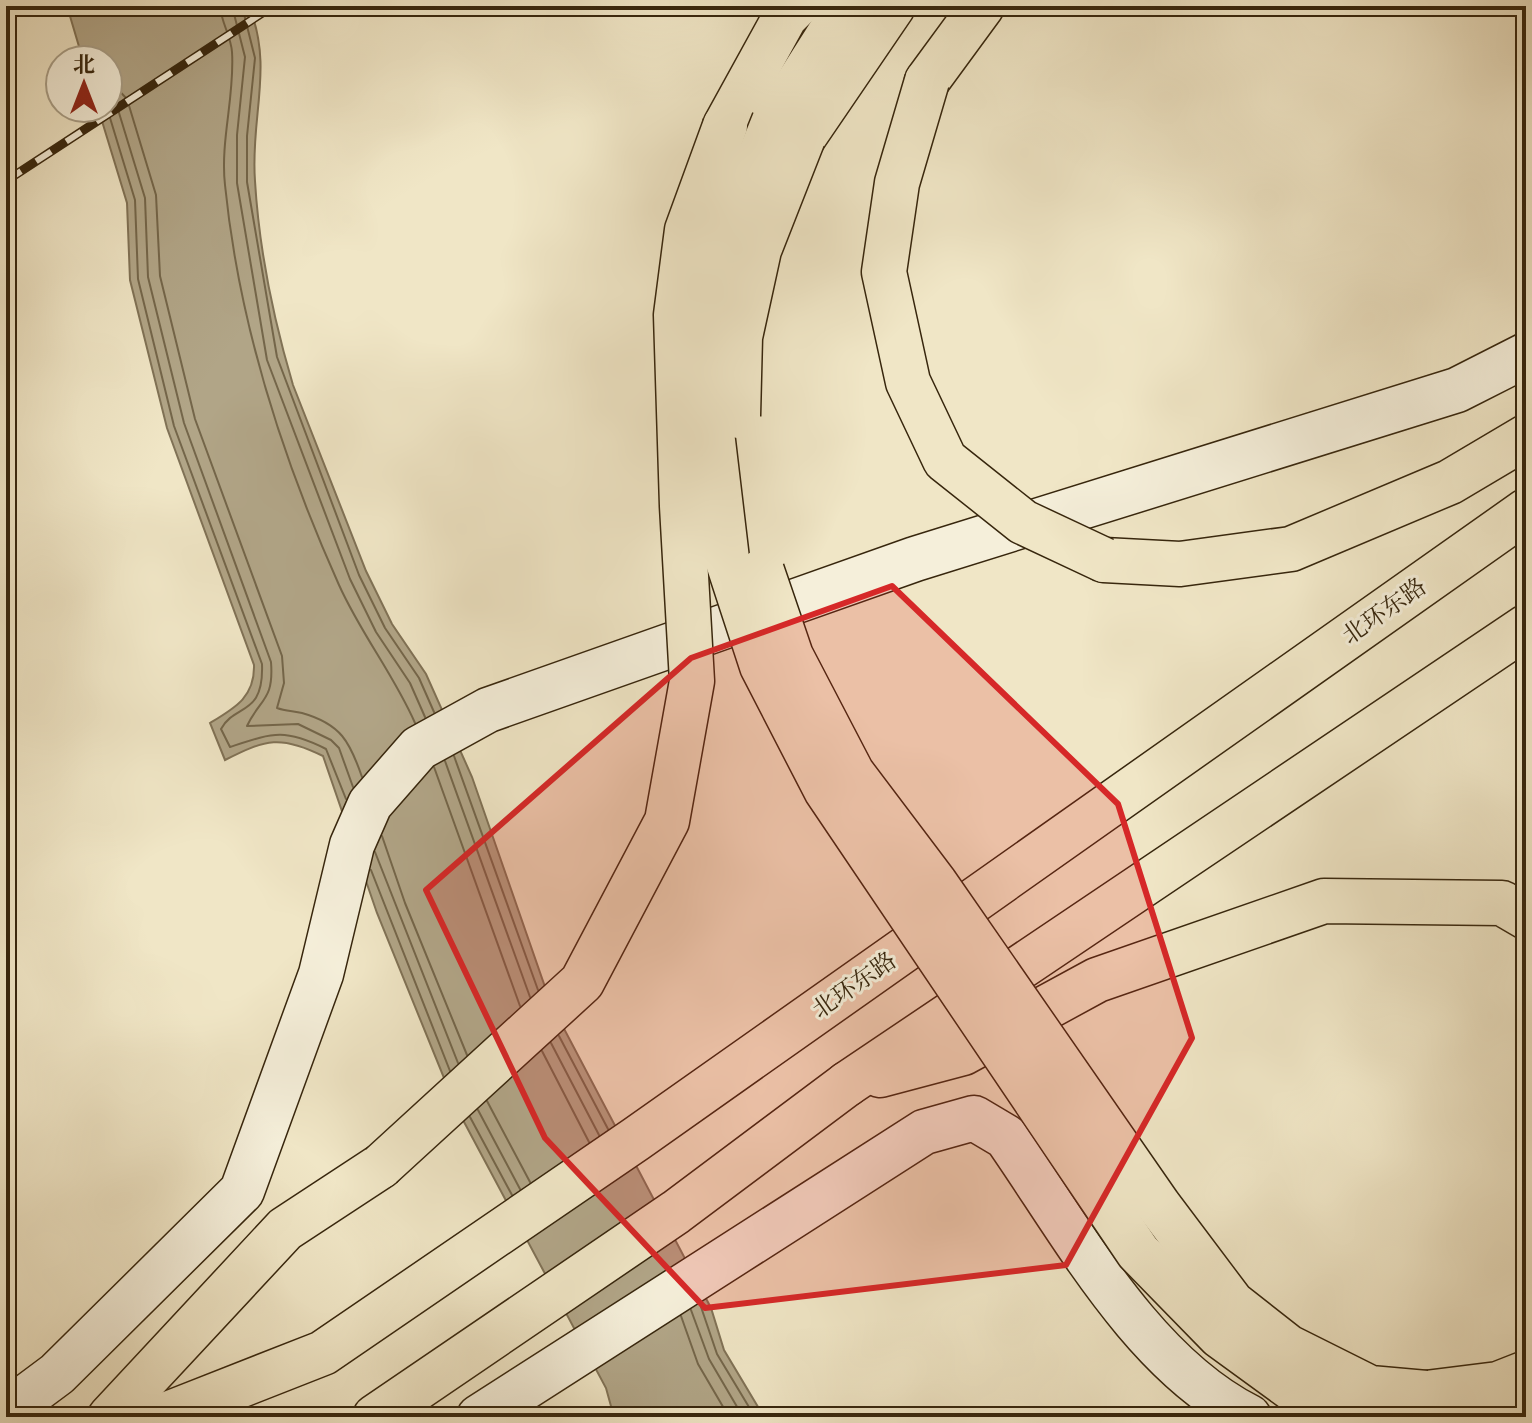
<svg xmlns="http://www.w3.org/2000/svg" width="1532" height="1423" viewBox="0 0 1532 1423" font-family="Vollkorn,'Noto Serif SC',serif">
	<rect width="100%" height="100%" fill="#f0e6c6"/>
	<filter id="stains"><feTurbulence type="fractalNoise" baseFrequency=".0025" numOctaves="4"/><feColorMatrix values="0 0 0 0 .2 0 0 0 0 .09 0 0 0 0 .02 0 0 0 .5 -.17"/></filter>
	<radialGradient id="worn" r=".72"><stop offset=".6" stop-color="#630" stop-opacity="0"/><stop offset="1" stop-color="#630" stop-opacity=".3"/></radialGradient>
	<!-- water -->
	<path fill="#b1a587" stroke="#807256" stroke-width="2" d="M67 6H249C274 68 250 117 255 181 259 248 274 321 293 385L366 571 392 624 426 674 472 777 551 1004 711 1308 724 1350 764 1417H614L606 1388 455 1105 377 913 323 756C281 735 266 739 225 760L210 723C235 708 255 697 254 665L167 428 130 280 127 203 98 108H108V60H83Z"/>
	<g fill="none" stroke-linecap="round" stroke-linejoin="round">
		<!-- shore -->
		<g stroke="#74664a" stroke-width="2">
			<path d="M220 6C221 22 231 36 232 52 235 96 220 141 225 185 239 325 282 458 339 585 361 634 394 675 415 723"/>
			<path d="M232 6 245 57 237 135V183L267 360 350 579 376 632 410 683 425 717"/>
			<path d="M242 6 255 58 247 136V182L277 357 359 575 385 628 419 678 434 712"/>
			<path d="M108 79 127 99 156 195 160 276 195 419 282 656 284 683 277 708C285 711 294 711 302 713 341 724 350 742 362 777"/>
			<path d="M108 94 116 103 145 198 148 277 184 423 271 662C274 701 260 698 247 726L298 724 331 740 339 748 353 787"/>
			<path d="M107 108 135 200 138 279 174 426 262 664C264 717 235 703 221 729L230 747C273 733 284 728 326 749L346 799"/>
			<path d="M454 756 538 990"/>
			<path d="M445 761 530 997"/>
			<path d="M434 767 520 1006"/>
			<path d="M382 836 405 903 467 1055"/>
			<path d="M375 852 458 1063"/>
			<path d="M371 870 450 1071"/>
			<path d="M559 1036 608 1129"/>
			<path d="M551 1043 599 1135"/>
			<path d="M542 1051 589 1142"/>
			<path d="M487 1101 530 1182"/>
			<path d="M478 1110 520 1189"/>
			<path d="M470 1117 512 1195"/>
			<path d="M700 1304 717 1354 755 1417"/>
			<path d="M691 1310 709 1359 743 1417"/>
			<path d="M681 1316 698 1364 729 1417"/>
		</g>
		<!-- secondary casing -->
		<g stroke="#37260d" stroke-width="47">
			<g id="secondary">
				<path d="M6 1412 57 1374 242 1191 321 974 352 845 370 804 419 748 488 710 915 559 1457 390 1526 355"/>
				<path d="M479 1417 924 1132 974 1118 1006 1137C1073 1233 1142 1363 1249 1417"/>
			</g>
		</g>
		<!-- primary casing -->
		<g stroke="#37260d" stroke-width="47">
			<g id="primary">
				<path d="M927 81 982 6"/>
				<path d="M774 121 847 6"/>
				<path d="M725 126 785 17 796 6"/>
				<path d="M803 138 893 6"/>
				<path d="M1104 560 1180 564 1291 549 1450 482 1526 437"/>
				<path d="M880 1075 963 1053 1097 980 1324 901 1502 903 1526 917"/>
				<path d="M847 1084 1526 627"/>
				<path d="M1426 1393 1498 1384 1526 1373"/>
				<path d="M110 1417 285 1229 381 1166"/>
				<path d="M160 1417 323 1353 636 1139 1526 511"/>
				<path d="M1501 1417 1526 1409"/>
			</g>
		</g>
		<!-- highway casing -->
		<g stroke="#37260d" stroke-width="47">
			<path id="highway" d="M375 1417 676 1212 847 1084"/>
		</g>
		<!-- secondary -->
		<use href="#secondary" stroke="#f5efda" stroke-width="44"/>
		<!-- primary -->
		<use href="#primary" stroke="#f0e6c6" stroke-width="44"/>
		<!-- highway -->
		<use href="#highway" stroke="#f0e6c6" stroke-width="44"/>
		<!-- rail casing -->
		<g stroke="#37260d" stroke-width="9">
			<path id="rail" d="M6 181 273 6"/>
		</g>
		<!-- rail -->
		<use href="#rail" stroke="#f5efda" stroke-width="6" stroke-dasharray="18" stroke-linecap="butt"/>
		<!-- primary-bridge casing -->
		<g stroke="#37260d" stroke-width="47" stroke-linecap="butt">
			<g id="primary-bridge">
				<path d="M927 81 897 183 884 272 908 382 945 460 1023 522 1104 560"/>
				<path d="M774 121 724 245 708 335 711 424 727 559 762 666 826 790 1138 1252 1220 1336 1290 1387 1349 1415 1363 1417"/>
				<path d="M738 416 740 337 759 250 803 138"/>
				<path d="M762 571 791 656 852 773 935 883 1159 1206 1232 1303 1288 1347 1370 1388 1426 1393"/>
				<path d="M381 1166 582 982 667 821 692 681 682 506 676 315 687 230 725 126"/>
			</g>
		</g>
		<!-- primary-bridge -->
		<use href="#primary-bridge" stroke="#f0e6c6" stroke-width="44"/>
	</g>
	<!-- marked area -->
	<path fill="#d62828" fill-opacity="0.2" stroke="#d62828" stroke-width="6" stroke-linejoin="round" d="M892 586 1118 804 1192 1038 1066 1265 705 1308 545 1138 426 890 691 658Z"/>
	<g text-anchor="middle" stroke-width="6" stroke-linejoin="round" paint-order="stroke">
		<!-- street labels -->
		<g font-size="24" fill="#37260d" stroke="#f5efda">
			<text transform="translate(1384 611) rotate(-35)" y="8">北环东路</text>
			<text transform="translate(854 985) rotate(-35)" y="8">北环东路</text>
		</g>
	</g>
	<!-- margin -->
	<rect width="1532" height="1423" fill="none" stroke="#f0e6c6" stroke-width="32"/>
	<rect x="8" y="8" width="1516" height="1407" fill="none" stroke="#37260d" stroke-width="4"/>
	<rect x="16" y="16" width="1500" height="1391" fill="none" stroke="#37260d" stroke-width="2"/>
	<!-- north arrow -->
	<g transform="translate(84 84)"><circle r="38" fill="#f5efda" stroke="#a99f88" stroke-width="2"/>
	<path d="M0-6L14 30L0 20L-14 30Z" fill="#8f2418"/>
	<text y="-12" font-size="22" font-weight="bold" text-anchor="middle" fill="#37260d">北</text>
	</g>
	<rect width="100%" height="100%" filter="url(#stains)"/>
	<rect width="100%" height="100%" fill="url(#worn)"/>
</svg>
